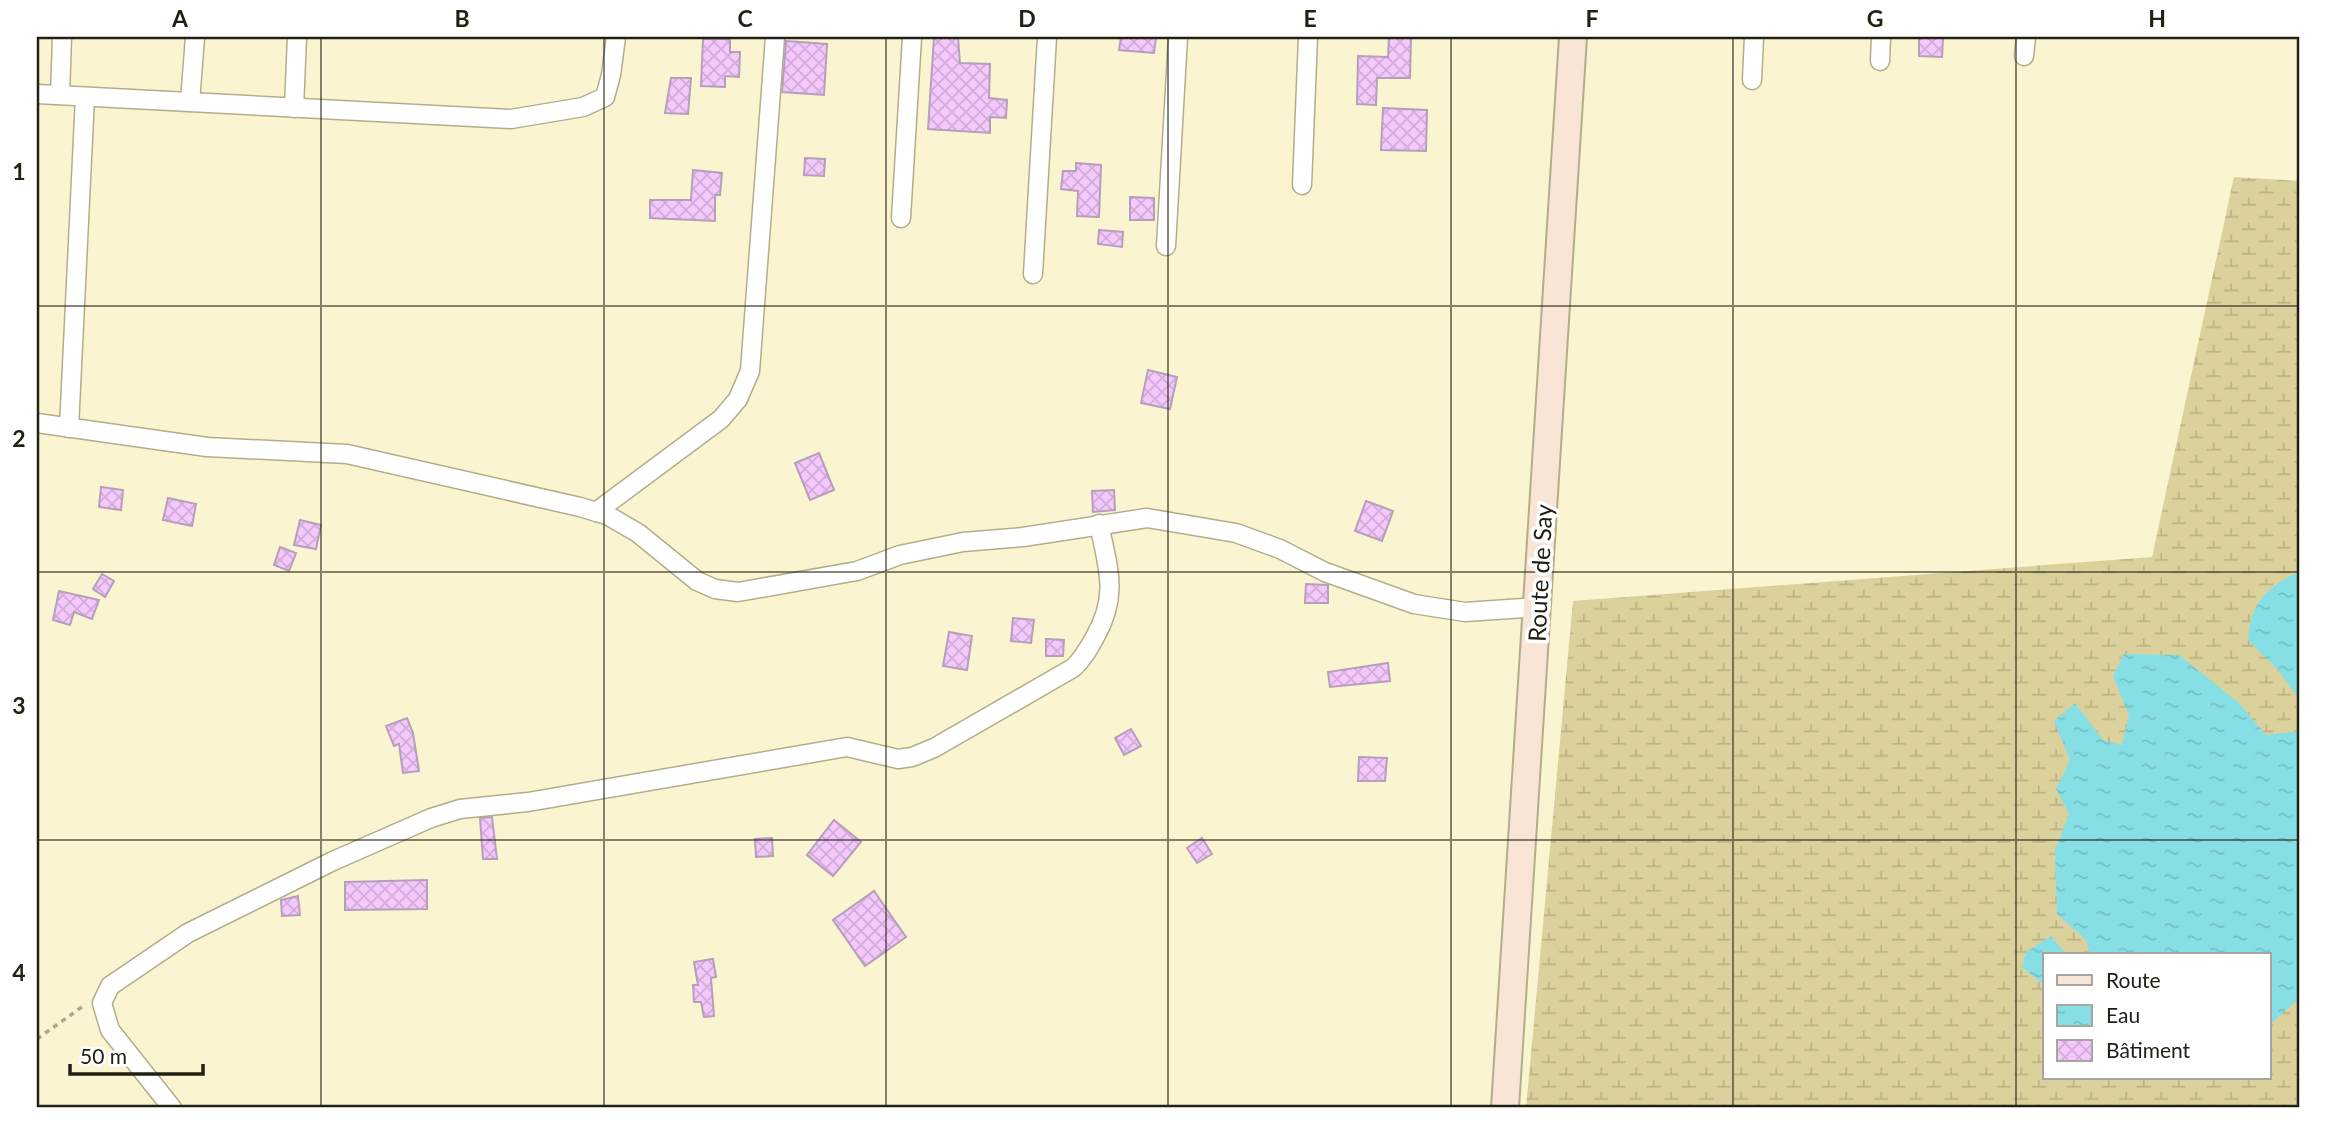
<svg xmlns="http://www.w3.org/2000/svg" width="2337" height="1145" viewBox="0 0 2337 1145" font-family="Lato,sans-serif">
	<defs>
		<pattern id="wetland-marsh" width="20" height="14" patternUnits="userSpaceOnUse" patternTransform="scale(1.75)"><rect width="20" height="14" fill="#dbd19c"/><path d="M1 5h8M5 5V1M11 12h8M15 12V8" fill="none" stroke="#bcb386"/></pattern>
		<pattern id="water-ripples" width="26" height="14" patternUnits="userSpaceOnUse" patternTransform="scale(1.75)"><rect width="26" height="14" fill="#87dfe6"/><path d="M2 4q2-2 4 0t4 0M15 11q2-2 4 0t4 0" fill="none" stroke="#74bfc4"/></pattern>
		<pattern id="building-cross-hatch" width="8" height="8" patternUnits="userSpaceOnUse" patternTransform="scale(1.75)"><rect width="8" height="8" fill="#f4c8fd"/><path d="M0 0l8 8M0 8l8-8" fill="none" stroke="#d1acd8"/></pattern>
	</defs>
	<rect width="100%" height="100%" fill="#faf4d1"/>
	<!-- wetland -->
	<path fill="url(#wetland-marsh)" fill-rule="evenodd" d="M2234 177 2300 181V1108H1526L1573 601 2152 557ZM2045 954H2269V1077H2045Z"/>
	<!-- water -->
	<g fill="url(#water-ripples)">
		<path d="M2298 572 2300 573V700L2278 670 2248 640C2251 603 2265 588 2298 572Z"/>
		<path d="M2124 654 2179 655 2239 703 2266 735 2300 731V998L2269 1025V954H2090L2086 940 2057 914 2055 851 2069 814 2056 789 2070 760 2054 721 2075 703 2103 740 2122 745 2129 715 2113 676Z"/>
		<path d="M2051 936 2066 954H2045V986L2022 967 2026 952Z"/>
	</g>
	<!-- building -->
	<g fill="url(#building-cross-hatch)" stroke="#b69fba" stroke-width="2">
		<path d="M934 37H958L960 63 990 64 989 98 1007 100 1006 118 990 117V133L928 129Z"/>
		<path d="M1121 37H1156L1154 53 1119 50Z"/>
		<path d="M1389 37H1411L1410 78H1377L1376 105 1357 104 1358 56 1388 57Z"/>
		<path d="M1919 37H1943L1942 57 1919 56Z"/>
		<path d="M703 39H730V52H740L739 77 725 76V87L701 86Z"/>
		<path d="M786 41 827 44 824 95 782 92Z"/>
		<path d="M671 78H691L688 114 665 113Z"/>
		<path d="M1383 108 1427 110 1426 151 1381 150Z"/>
		<path d="M805 158 825 159 824 176 804 175Z"/>
		<path d="M1076 163 1101 165 1099 217 1077 216 1078 191 1061 189 1063 171H1076Z"/>
		<path d="M693 170 722 173 720 195H715V221L650 218V200H691Z"/>
		<path d="M1130 197 1154 198V220H1130Z"/>
		<path d="M1099 230 1123 232 1122 247 1098 244Z"/>
		<path d="M1148 370 1177 377 1170 409 1141 403Z"/>
		<path d="M819 453 834 490 810 500 795 463Z"/>
		<path d="M101 487 123 490 121 510 99 507Z"/>
		<path d="M1114 490 1115 510 1093 512 1092 491Z"/>
		<path d="M168 498 196 504 192 526 163 520Z"/>
		<path d="M1366 501 1393 511 1382 541 1355 531Z"/>
		<path d="M300 520 321 525 316 549 294 545Z"/>
		<path d="M280 547 296 553 289 571 274 565Z"/>
		<path d="M102 574 114 581 105 597 93 589Z"/>
		<path d="M1306 584 1328 585V603H1305Z"/>
		<path d="M59 591 99 600 92 619 74 612 70 625 53 620Z"/>
		<path d="M1013 618 1034 620 1031 643 1011 641Z"/>
		<path d="M949 632 972 636 967 670 943 666Z"/>
		<path d="M1046 639 1064 640 1063 656H1046Z"/>
		<path d="M1388 663 1390 681 1330 687 1328 672Z"/>
		<path d="M407 718 413 733 419 771 403 773 399 744 394 746 386 726Z"/>
		<path d="M1131 729 1141 746 1124 755 1115 738Z"/>
		<path d="M1359 757 1387 758 1385 781H1358Z"/>
		<path d="M492 817 497 859H483L480 818Z"/>
		<path d="M834 820 861 842 833 876 807 855Z"/>
		<path d="M772 838 773 856 756 857 755 839Z"/>
		<path d="M1202 838 1212 854 1197 863 1187 848Z"/>
		<path d="M427 880V909L345 910V882Z"/>
		<path d="M874 891 906 937 865 966 833 920Z"/>
		<path d="M298 896 300 915 282 916 281 900Z"/>
		<path d="M713 959 716 977 711 978 714 1016 704 1017 701 1002H694L693 985H698L694 962Z"/>
	</g>
	<g fill="none" stroke-linecap="round" stroke-linejoin="round">
		<!-- street casing -->
		<g stroke="#b3ad8b" stroke-width="21">
			<g id="street">
				<path d="M2024 56 2026 37"/>
				<path d="M1880 61 1881 37"/>
				<path d="M1752 80 1754 37"/>
				<path d="M37 94 511 119 583 107 605 97 611 75 616 37"/>
				<path d="M60 95 62 37"/>
				<path d="M190 102 195 37"/>
				<path d="M294 108 297 37"/>
				<path d="M1302 185 1308 37"/>
				<path d="M901 218 912 37"/>
				<path d="M1166 246 1178 37"/>
				<path d="M1033 274 1047 37"/>
				<path d="M37 423 207 447 347 454 580 507 607 515 638 533 697 581 715 589 738 592 857 571 900 555 963 542 1023 537 1147 518 1236 533 1280 549 1325 572 1414 604 1465 612 1539 607"/>
				<path d="M69 428 85 97"/>
				<path d="M596 512 721 419 738 399 750 371 775 37"/>
				<path d="M172 1108 110 1030 102 1003 110 986 188 933 333 861 431 818 460 809 528 802 847 747 898 759 912 757 934 748 1073 668C1083 659 1089 648 1095 637 1119 595 1108 568 1099 524"/>
			</g>
		</g>
		<!-- secondary casing -->
		<g stroke="#b3ad8b" stroke-width="30">
			<path id="secondary" d="M1505 1108 1573 37"/>
		</g>
		<!-- path -->
		<path stroke="#aba78c" stroke-width="3.5" stroke-dasharray="5 5" stroke-linecap="butt" d="M37 1039 86 1004"/>
		<!-- street -->
		<use href="#street" stroke="#fff" stroke-width="18"/>
		<!-- secondary -->
		<use href="#secondary" stroke="#f8e5d6" stroke-width="26"/>
	</g>
	<!-- grid -->
	<path fill="none" stroke="#222013" stroke-width="2" stroke-opacity="0.55" d="M321 37V1108M604 37V1108M886 37V1108M1168 37V1108M1451 37V1108M1733 37V1108M2016 37V1108M37 306H2300M37 572H2300M37 840H2300"/>
	<g text-anchor="middle" stroke-width="7" stroke-linejoin="round" paint-order="stroke">
		<!-- street labels -->
		<g font-size="24" fill="#222013" stroke="#fff">
			<text transform="translate(1541 573) rotate(-87)" y="8">Route de Say</text>
		</g>
	</g>
	<!-- border -->
	<rect width="2337" height="1145" fill="none" stroke="#ffffff" stroke-width="77"/>
	<!-- legend -->
	<rect x="2043" y="953" width="228" height="126" fill="#ffffff" stroke="#a7a6a1" stroke-width="2"/>
	<rect x="2057" y="975" width="35" height="10" fill="#f8e5d6" stroke="#a7a6a1" stroke-width="2"/>
	<text x="2106" y="988" font-size="21" fill="#222013">Route</text>
	<rect x="2057" y="1005" width="35" height="21" fill="url(#water-ripples)" stroke="#a7a6a1" stroke-width="2"/>
	<text x="2106" y="1023" font-size="21" fill="#222013">Eau</text>
	<rect x="2057" y="1040" width="35" height="21" fill="url(#building-cross-hatch)" stroke="#a7a6a1" stroke-width="2"/>
	<text x="2106" y="1058" font-size="21" fill="#222013">Bâtiment</text>
	<!-- scale -->
	<path d="M70 1064v10h133v-10" fill="none" stroke="#222013" stroke-width="3.5"/>
	<text x="80" y="1064" font-size="21" fill="#222013" stroke="#ffffff" stroke-width="5" paint-order="stroke">50 m</text>
	<rect x="38" y="38" width="2260" height="1068" fill="none" stroke="#222013" stroke-width="2.5"/>
	<g font-size="23" text-anchor="middle" font-weight="bold" fill="#222013">
		<text x="180" y="27">A</text>
		<text x="462" y="27">B</text>
		<text x="745" y="27">C</text>
		<text x="1027" y="27">D</text>
		<text x="1310" y="27">E</text>
		<text x="1592" y="27">F</text>
		<text x="1875" y="27">G</text>
		<text x="2157" y="27">H</text>
		<text x="19" y="180">1</text>
		<text x="19" y="447">2</text>
		<text x="19" y="714">3</text>
		<text x="19" y="981">4</text>
	</g>
</svg>
